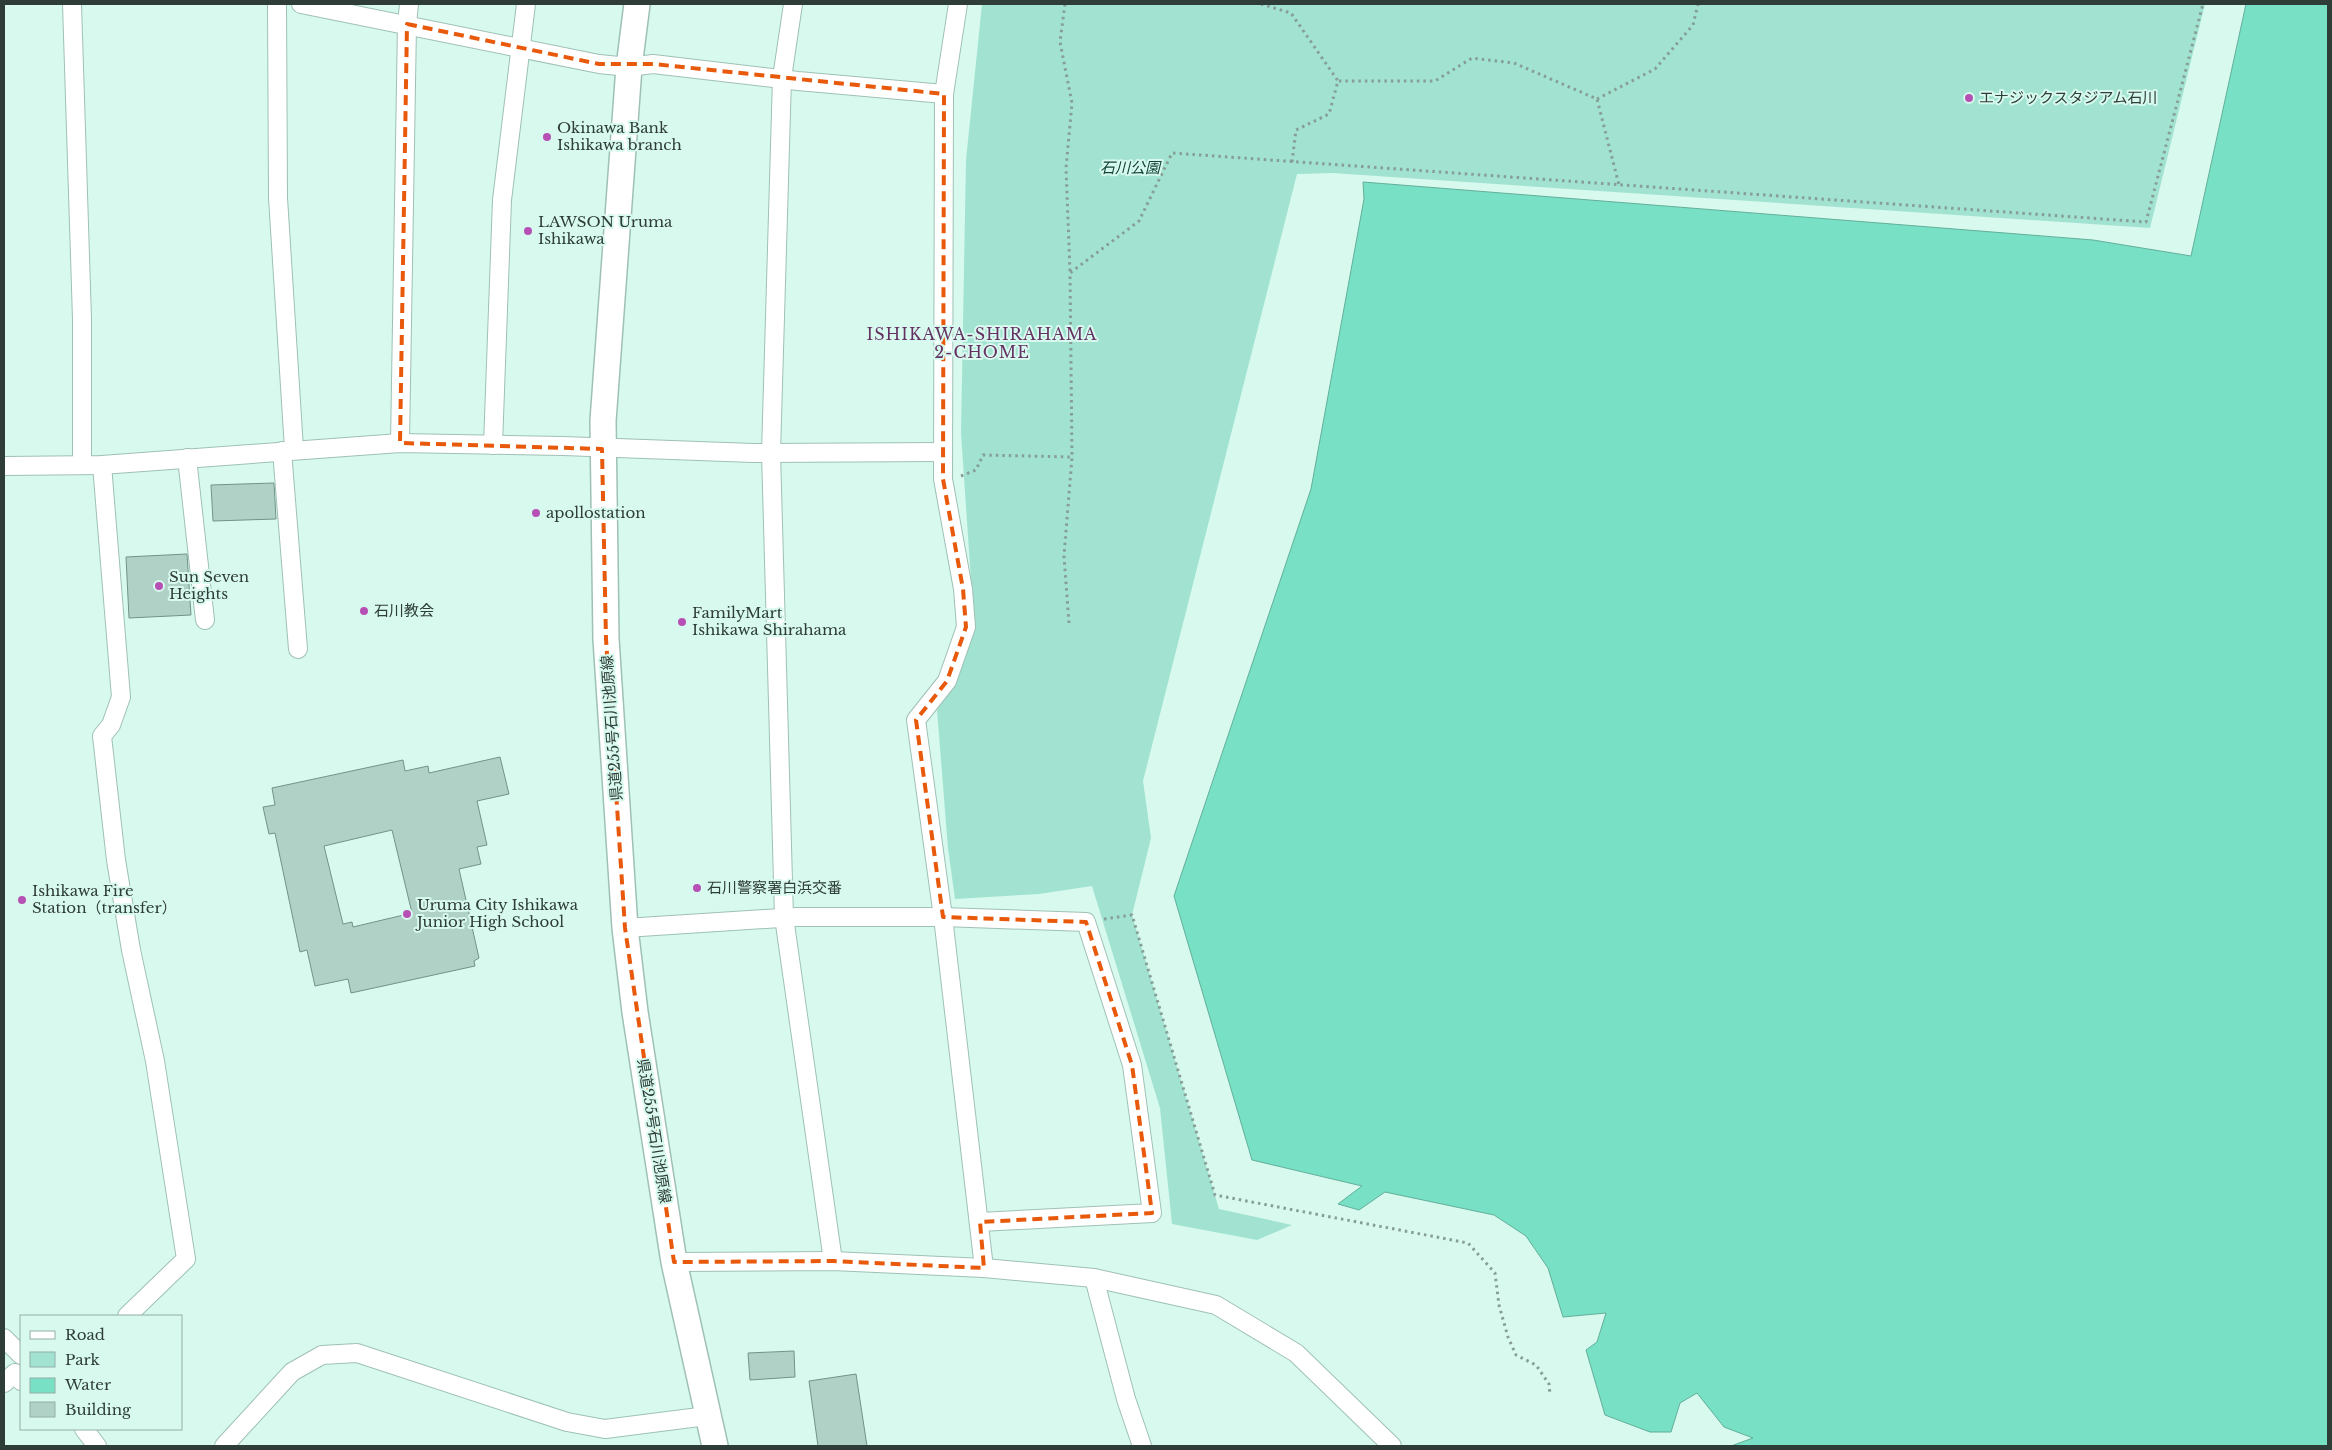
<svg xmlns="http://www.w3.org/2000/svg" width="2332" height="1450" viewBox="0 0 2332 1450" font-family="'Libre Baskerville','Noto Sans JP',serif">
	<rect width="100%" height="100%" fill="#d7f9ee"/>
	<!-- green -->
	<path fill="#a1e3d0" d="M982 4H2205L2150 228 1332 173 1297 174 1143 781 1151 838 1132 915 1219 1209 1292 1225 1257 1240 1172 1224 1160 1108 1092 886 1039 894 955 899 948 848 937 710 953 686 974 624 961 433 966 160Z"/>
	<!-- water -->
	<path fill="#78e0c4" stroke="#62af9a" d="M2246 4H2328V1446H1731L1753 1438 1724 1427 1697 1393 1680 1403 1671 1432H1650L1605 1415 1586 1350 1597 1342 1606 1313 1563 1317 1548 1268 1526 1236 1494 1215 1385 1192 1359 1210 1338 1204 1362 1186 1252 1160 1174 896 1311 489 1364 199 1363 182 2093 240 2191 256Z"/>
	<!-- building -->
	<g fill="#b0d1c6" stroke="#739389" fill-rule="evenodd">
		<path d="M274 483 276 519 213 521 211 485Z"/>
		<path d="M187 554 191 615 129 618 126 557Z"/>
		<path d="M500 757 509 794 477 801 487 845 477 847 481 864 459 869 479 958 474 961 475 966 351 993 348 979 315 986 307 950 300 952 275 833 269 834 263 807 275 805 272 788 403 760 405 771 428 766 429 773ZM392 830 412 913 353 927 352 922 343 924 324 846Z"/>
		<path d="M794 1351 795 1377 750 1380 748 1353Z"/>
		<path d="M856 1374 867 1446H818L809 1381Z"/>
	</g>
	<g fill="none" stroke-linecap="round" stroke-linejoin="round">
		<!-- street casing -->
		<g stroke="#9fc0b6" stroke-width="20">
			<g id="street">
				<path d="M72 4 82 319V465"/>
				<path d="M277 4 278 198 294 449"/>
				<path d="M301 4 599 64 629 67 653 64 798 81 944 94"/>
				<path d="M793 4 782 78 771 453 784 917 833 1261"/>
				<path d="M958 4 944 94 943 479 963 589 966 627 947 681 916 720 943 917 984 1268"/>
				<path d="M400 443 407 24 409 4"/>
				<path d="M493 445 502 200 526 4"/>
				<path d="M282 451 298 649"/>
				<path d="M187 458 205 620"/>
				<path d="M102 465 121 697 111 725 102 736 116 860 131 950 155 1061 186 1259 127 1316"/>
				<path d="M4 466 102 465 400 443 563 446 753 453 943 452"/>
				<path d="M625 928 796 917H943L1086 922 1132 1065 1152 1213 980 1222"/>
				<path d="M674 1262 833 1261 984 1268 1094 1278 1216 1305 1296 1353 1392 1446"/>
				<path d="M1094 1278 1126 1399 1142 1446"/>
				<path d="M4 1338 21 1355"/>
				<path d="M4 1383 15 1373 21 1381"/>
				<path d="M84 1429 97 1446"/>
				<path d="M224 1446 292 1372 322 1355 357 1353 567 1422 605 1429 707 1416"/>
			</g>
		</g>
		<!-- secondary casing -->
		<g stroke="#9fc0b6" stroke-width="28">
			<path id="secondary" d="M637 4 629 67 603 421 606 639 625 928 635 1012 674 1262 715 1446"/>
		</g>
		<!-- path -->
		<g stroke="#869e96" stroke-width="3" stroke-dasharray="2.5 4" stroke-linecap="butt">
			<path d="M1065 4 1060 42 1072 103 1066 168 1070 272"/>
			<path d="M1261 4 1291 13 1338 81"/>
			<path d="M1597 99 1655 69 1693 25 1698 4"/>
			<path d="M1292 162 1296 130 1329 114 1338 81H1435L1472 58 1514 63 1597 99 1619 185"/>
			<path d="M961 476 976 470 983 455 1072 457"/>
			<path d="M1069 623 1064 556 1072 457 1070 273 1139 221 1172 153 2146 222 2203 4"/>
			<path d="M1104 919 1132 915 1215 1195 1468 1243 1495 1273 1499 1305 1508 1337 1516 1355 1536 1365 1549 1384 1550 1395"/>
		</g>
		<!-- street -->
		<use href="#street" stroke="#fff" stroke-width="18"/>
		<!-- secondary -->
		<use href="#secondary" stroke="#fff" stroke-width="25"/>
	</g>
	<!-- marked area -->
	<path fill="none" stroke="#e8590c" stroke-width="4" stroke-dasharray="10 6" stroke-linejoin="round" d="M407 24 599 64H653L944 94 943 479 963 589 966 627 947 681 916 720 943 917 1086 922 1132 1065 1152 1213 980 1222 984 1268 833 1261 674 1262 625 928 606 639 602 449 400 443Z"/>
	<!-- markers -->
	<g fill="#b750b4" stroke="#d7f9ee" stroke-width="2">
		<circle cx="1969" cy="98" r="5"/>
		<circle cx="547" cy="137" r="5"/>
		<circle cx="528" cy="231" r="5"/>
		<circle cx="536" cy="513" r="5"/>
		<circle cx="159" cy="586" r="5"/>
		<circle cx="364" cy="611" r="5"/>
		<circle cx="682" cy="622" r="5"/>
		<circle cx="697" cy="888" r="5"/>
		<circle cx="22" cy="900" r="5"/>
		<circle cx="407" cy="914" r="5"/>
	</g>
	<g text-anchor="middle" stroke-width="4" stroke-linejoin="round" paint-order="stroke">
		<!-- poi labels -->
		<g font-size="15" fill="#2f3d39" stroke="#d7f9ee" text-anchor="start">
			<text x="1979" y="103">エナジックスタジアム石川</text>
			<text x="557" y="133">Okinawa Bank<tspan x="557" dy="17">Ishikawa branch</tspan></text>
			<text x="538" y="227">LAWSON Uruma<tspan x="538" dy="17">Ishikawa</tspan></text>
			<text x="546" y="518">apollostation</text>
			<text x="169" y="582">Sun Seven<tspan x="169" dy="17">Heights</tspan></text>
			<text x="374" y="616">石川教会</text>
			<text x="692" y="618">FamilyMart<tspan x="692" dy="17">Ishikawa Shirahama</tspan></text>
			<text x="707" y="893">石川警察署白浜交番</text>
			<text x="32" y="896">Ishikawa Fire<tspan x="32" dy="17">Station（transfer）</tspan></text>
			<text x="417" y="910">Uruma City Ishikawa<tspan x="417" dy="17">Junior High School</tspan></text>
		</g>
		<!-- park labels -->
		<g font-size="15" font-style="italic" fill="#134237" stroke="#d7f9ee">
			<text x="1130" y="173">石川公園</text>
		</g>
		<!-- street labels -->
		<g font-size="15" fill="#2f3d39" stroke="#d7f9ee">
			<text transform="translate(612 728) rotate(-94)" y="5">県道255号石川池原線</text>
			<text transform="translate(654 1131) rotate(81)" y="5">県道255号石川池原線</text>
		</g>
		<!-- neighbourhood labels -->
		<g font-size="16" letter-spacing="1" fill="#643162" stroke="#d7f9ee">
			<text x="982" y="340">ISHIKAWA-SHIRAHAMA<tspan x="982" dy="18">2-CHOME</tspan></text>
		</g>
	</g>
	<!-- border -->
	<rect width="2332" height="1450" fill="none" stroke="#2f3d39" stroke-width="10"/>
	<!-- legend -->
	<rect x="20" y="1315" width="162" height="115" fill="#d7f9ee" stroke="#94aea6"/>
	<rect x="30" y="1331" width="25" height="8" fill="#ffffff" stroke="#94aea6"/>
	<text x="65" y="1340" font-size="15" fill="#2f3d39">Road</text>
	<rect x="30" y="1352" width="25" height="15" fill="#a1e3d0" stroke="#94aea6"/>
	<text x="65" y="1365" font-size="15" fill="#2f3d39">Park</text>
	<rect x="30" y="1378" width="25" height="15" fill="#78e0c4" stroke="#94aea6"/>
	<text x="65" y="1390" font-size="15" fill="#2f3d39">Water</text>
	<rect x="30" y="1402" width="25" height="15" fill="#b0d1c6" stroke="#94aea6"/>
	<text x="65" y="1415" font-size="15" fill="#2f3d39">Building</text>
</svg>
